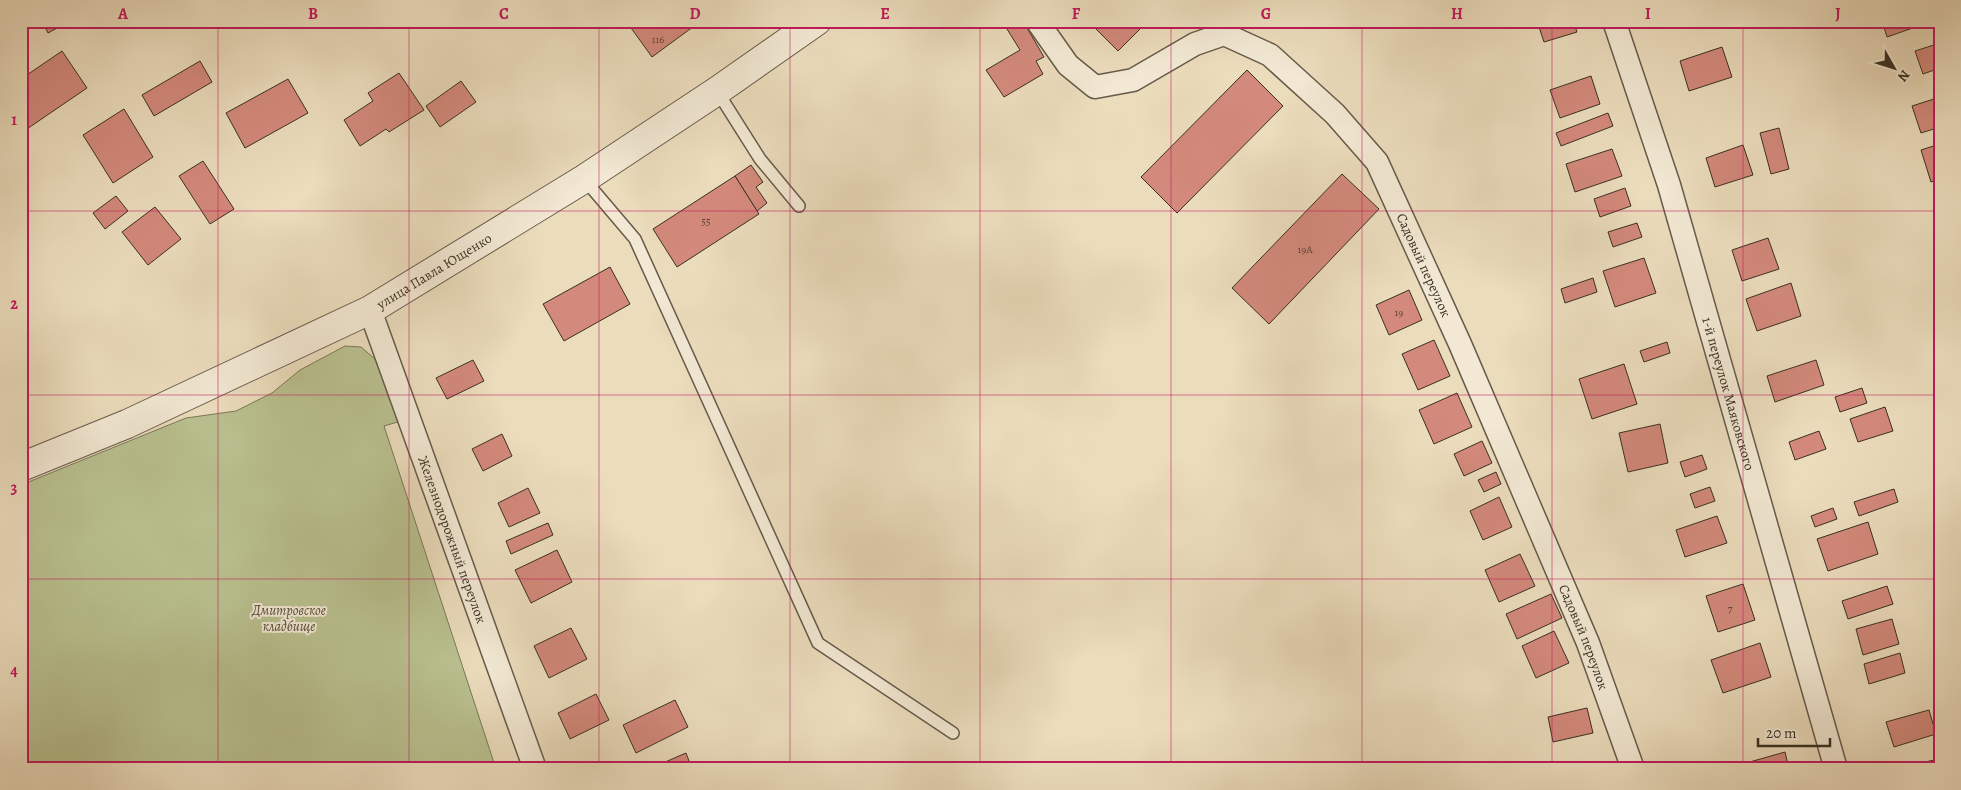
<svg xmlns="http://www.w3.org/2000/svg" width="1961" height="790" viewBox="0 0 1961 790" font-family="Alegreya,serif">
	<rect width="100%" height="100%" fill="#ebdcbc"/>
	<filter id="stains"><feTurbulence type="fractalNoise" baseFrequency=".004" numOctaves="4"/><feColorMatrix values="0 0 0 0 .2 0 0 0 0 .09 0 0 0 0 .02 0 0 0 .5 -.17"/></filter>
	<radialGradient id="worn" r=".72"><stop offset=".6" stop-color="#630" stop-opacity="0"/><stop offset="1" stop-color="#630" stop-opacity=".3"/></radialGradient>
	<!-- green -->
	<path fill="#b9c08f" stroke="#79785a" d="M345 346 361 347 375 359 401 421 384 426 496 769H21V485L186 418 236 411 272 393 300 370Z"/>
	<!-- building -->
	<g fill="#d3897b" stroke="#393024">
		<path d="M42 21H70L48 33Z"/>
		<path d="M626 21H701L652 57Z"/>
		<path d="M1002 21H1023L1044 57 1036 61 1043 74 1004 97 986 70 1020 50Z"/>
		<path d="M1088 21H1148L1118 51Z"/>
		<path d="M1537 21H1573L1577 32 1544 42Z"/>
		<path d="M1882 21H1933L1887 37Z"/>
		<path d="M1940 43V68L1923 74 1915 51Z"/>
		<path d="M1722 47 1732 77 1689 91 1680 61Z"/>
		<path d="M62 51 87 88 21 133V79Z"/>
		<path d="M21 55 29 69 21 73Z"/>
		<path d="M200 61 212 82 154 116 142 95Z"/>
		<path d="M1247 70 1283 106 1177 213 1141 177Z"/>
		<path d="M399 73 424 110 389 132 386 129 360 146 344 120 373 101 368 93Z"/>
		<path d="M1591 76 1600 104 1560 118 1550 90Z"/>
		<path d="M288 79 308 113 245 148 226 113Z"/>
		<path d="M461 81 476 102 440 127 426 106Z"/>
		<path d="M1940 97V127L1921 133 1912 106Z"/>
		<path d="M124 109 153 157 113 183 83 135Z"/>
		<path d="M1608 113 1613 126 1561 146 1556 133Z"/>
		<path d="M1779 128 1789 169 1771 174 1760 133Z"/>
		<path d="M1940 144V179L1931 182 1921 150Z"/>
		<path d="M1743 145 1753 175 1715 187 1706 158Z"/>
		<path d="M1612 149 1622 176 1575 192 1566 164Z"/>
		<path d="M203 161 234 209 210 224 179 176Z"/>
		<path d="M751 165 763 182 756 187 767 203 757 211 735 176Z"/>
		<path d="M1342 174 1379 209 1269 324 1232 288Z"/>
		<path d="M735 176 759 214 677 267 653 229Z"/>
		<path d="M1625 188 1631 206 1600 217 1594 199Z"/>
		<path d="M116 196 128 211 105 229 93 213Z"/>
		<path d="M155 207 181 239 148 265 122 232Z"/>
		<path d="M1637 223 1642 237 1613 247 1608 232Z"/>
		<path d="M1768 238 1779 269 1742 281 1732 250Z"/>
		<path d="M1644 258 1656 293 1615 307 1603 271Z"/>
		<path d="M610 267 630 304 564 341 543 304Z"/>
		<path d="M1593 278 1597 292 1565 303 1561 289Z"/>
		<path d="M1791 283 1801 316 1757 331 1746 299Z"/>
		<path d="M1409 290 1422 320 1389 335 1376 305Z"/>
		<path d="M1434 340 1450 376 1418 390 1402 354Z"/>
		<path d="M1667 342 1670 353 1644 362 1640 351Z"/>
		<path d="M473 360 484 381 447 399 436 378Z"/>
		<path d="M1816 360 1824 385 1775 402 1767 376Z"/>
		<path d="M1624 364 1637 404 1592 419 1579 379Z"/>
		<path d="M1862 388 1867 403 1840 412 1835 397Z"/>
		<path d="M1457 393 1472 427 1434 444 1419 410Z"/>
		<path d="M1885 407 1893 431 1858 442 1850 419Z"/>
		<path d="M1660 424 1668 463 1628 472 1619 433Z"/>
		<path d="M1819 431 1826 449 1795 460 1789 442Z"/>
		<path d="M502 434 512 456 483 471 472 449Z"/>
		<path d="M1482 441 1492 463 1464 476 1454 454Z"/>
		<path d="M1702 455 1707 469 1685 477 1680 462Z"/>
		<path d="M1496 472 1501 484 1484 492 1478 480Z"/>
		<path d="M1710 487 1715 501 1695 508 1690 494Z"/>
		<path d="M528 488 540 513 509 527 498 503Z"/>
		<path d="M1894 489 1898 502 1859 516 1854 502Z"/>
		<path d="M1499 497 1512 527 1483 540 1470 511Z"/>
		<path d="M1833 508 1837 519 1815 527 1811 516Z"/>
		<path d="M1717 516 1727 543 1685 557 1676 530Z"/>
		<path d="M1868 522 1878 554 1828 571 1817 539Z"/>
		<path d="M548 523 553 535 511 554 506 541Z"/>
		<path d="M557 550 572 582 531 603 515 570Z"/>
		<path d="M1520 554 1535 586 1499 602 1485 570Z"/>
		<path d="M1743 584 1755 620 1718 632 1706 596Z"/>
		<path d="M1887 586 1893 604 1848 619 1842 601Z"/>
		<path d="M1551 594 1562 618 1517 639 1506 614Z"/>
		<path d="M1892 619 1899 644 1863 655 1856 629Z"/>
		<path d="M571 628 587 659 549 678 534 646Z"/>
		<path d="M1554 631 1569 663 1536 678 1522 646Z"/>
		<path d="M1760 643 1771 677 1723 693 1711 660Z"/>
		<path d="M1900 653 1905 673 1869 684 1864 664Z"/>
		<path d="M596 694 609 720 570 739 558 713Z"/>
		<path d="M675 700 688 727 636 753 623 725Z"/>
		<path d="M1587 708 1593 733 1553 742 1548 717Z"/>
		<path d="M1929 710 1936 734 1894 747 1886 722Z"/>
		<path d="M1785 752 1789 769H1740L1739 765Z"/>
		<path d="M686 753 692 769H649Z"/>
		<path d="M1940 759V769H1899L1898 767Z"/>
	</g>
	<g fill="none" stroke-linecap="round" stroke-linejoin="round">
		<!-- service casing -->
		<g stroke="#665b4a" stroke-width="14">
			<g id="service">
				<path d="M717 91 760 159 799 206"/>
				<path d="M584 179 635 239 818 643 953 733"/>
			</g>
		</g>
		<!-- minor casing -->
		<g stroke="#665b4a" stroke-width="25">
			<g id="minor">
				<path id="s1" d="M1037 21 1068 65 1095 87 1133 80 1195 44 1224 34 1270 55 1335 114 1377 162 1460 344 1588 643 1633 769"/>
				<path id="s2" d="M1614 21 1669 185 1836 769"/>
				<path id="s3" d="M370 310 535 769"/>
			</g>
		</g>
		<!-- tertiary casing -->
		<g stroke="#665b4a" stroke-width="30">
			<g id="tertiary">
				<path id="s4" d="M21 467 127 424 370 310 584 179 717 91 817 21"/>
			</g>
		</g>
		<!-- service -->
		<use href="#service" stroke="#f2e8d3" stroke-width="11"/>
		<!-- minor -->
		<use href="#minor" stroke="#f2e8d3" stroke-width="22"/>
		<!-- tertiary -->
		<use href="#tertiary" stroke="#f2e8d3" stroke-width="28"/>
	</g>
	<!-- grid -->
	<path fill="none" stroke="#c2185b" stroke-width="1" stroke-opacity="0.55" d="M218 21V769M409 21V769M599 21V769M790 21V769M980 21V769M1171 21V769M1362 21V769M1552 21V769M1743 21V769M21 211H1940M21 395H1940M21 579H1940"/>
	<g text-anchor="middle" stroke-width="4" stroke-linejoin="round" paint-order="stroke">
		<!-- number labels -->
		<g font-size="11" fill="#60463a">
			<text x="658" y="43">116</text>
			<text x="706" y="225">55</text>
			<text x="1305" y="253">19А</text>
			<text x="1399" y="316">19</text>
			<text x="1730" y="612">7</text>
		</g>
		<!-- street labels -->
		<g font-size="14" fill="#393024" stroke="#f2e8d3">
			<text dy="5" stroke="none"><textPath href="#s1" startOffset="545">Садовый переулок</textPath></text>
			<text dy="5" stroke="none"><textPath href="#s4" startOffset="458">улица Павла Ющенко</textPath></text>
			<text dy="5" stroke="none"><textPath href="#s2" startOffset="390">1-й переулок Маяковского</textPath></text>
			<text dy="5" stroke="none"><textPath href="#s3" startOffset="244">Железнодорожный переулок</textPath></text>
			<text dy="5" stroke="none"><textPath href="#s1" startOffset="950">Садовый переулок</textPath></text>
		</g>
		<!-- park labels -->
		<g font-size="14" font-style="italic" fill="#534d39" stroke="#f2e8d3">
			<text x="289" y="615">Дмитровское<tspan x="289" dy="16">кладбище</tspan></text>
		</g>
	</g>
	<!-- margin -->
	<rect width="1961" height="790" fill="none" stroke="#ebdcbc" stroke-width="55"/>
	<!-- north arrow -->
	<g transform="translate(1894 68) rotate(129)" stroke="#f2e8d3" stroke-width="4" paint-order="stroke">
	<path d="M0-4L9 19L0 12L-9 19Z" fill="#393024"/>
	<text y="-8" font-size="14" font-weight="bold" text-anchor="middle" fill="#393024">N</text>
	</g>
	<!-- scale -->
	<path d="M1758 738v8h72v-8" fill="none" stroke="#393024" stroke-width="2.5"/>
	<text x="1766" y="738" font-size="15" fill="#393024" stroke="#f2e8d3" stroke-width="4" paint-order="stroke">20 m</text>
	<rect x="28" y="28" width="1906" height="734" fill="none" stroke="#c2185b" stroke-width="2"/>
	<g font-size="16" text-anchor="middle" font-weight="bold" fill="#c2185b">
		<text x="123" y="19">A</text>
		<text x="313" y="19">B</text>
		<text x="504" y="19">C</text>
		<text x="695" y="19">D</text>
		<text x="885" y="19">E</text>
		<text x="1076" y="19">F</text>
		<text x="1266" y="19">G</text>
		<text x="1457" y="19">H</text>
		<text x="1648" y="19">I</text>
		<text x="1838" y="19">J</text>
		<text x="14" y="125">1</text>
		<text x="14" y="309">2</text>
		<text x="14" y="493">3</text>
		<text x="14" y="676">4</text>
	</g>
	<rect width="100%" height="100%" filter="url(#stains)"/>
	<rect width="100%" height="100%" fill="url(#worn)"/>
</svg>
